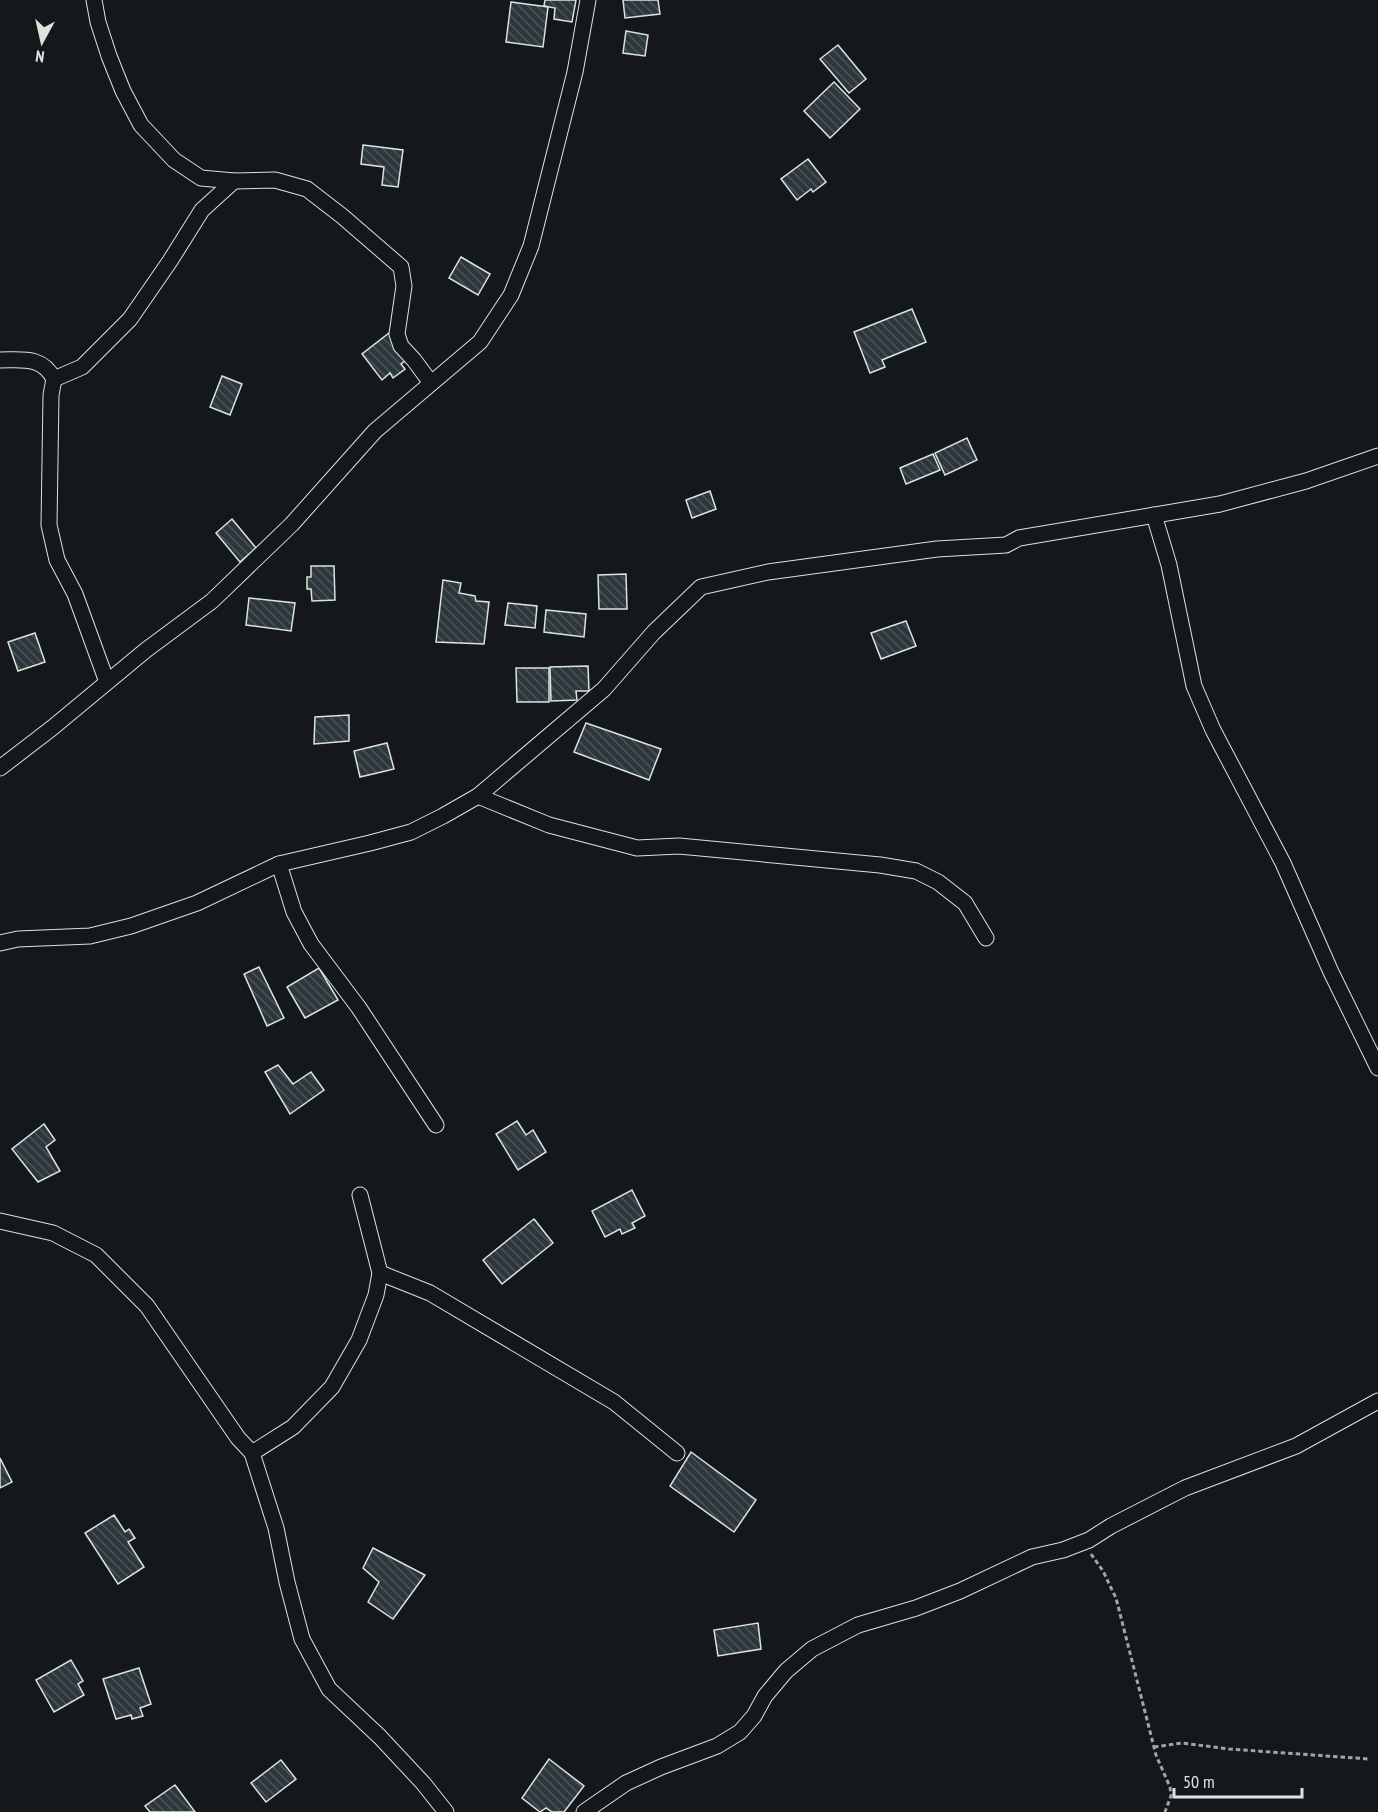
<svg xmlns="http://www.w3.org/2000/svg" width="1378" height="1812" viewBox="0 0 1378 1812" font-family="'PT Sans Narrow',sans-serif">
	<defs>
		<pattern id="building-back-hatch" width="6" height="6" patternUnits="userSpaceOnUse" patternTransform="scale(1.5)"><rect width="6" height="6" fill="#2c363c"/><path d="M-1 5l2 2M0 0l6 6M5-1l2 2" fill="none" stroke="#4a5358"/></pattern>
	</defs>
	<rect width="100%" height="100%" fill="#14181c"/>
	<!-- building -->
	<g fill="url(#building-back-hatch)" stroke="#d8e6dc" stroke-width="1.5">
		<path d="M545 0H576L572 22 554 19 555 8 544 6Z"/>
		<path d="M623 0H658L660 14 625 18Z"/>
		<path d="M511 2 548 7 543 47 506 42Z"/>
		<path d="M626 31 648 35 645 56 623 53Z"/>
		<path d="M838 45 866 79 849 93 820 59Z"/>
		<path d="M834 82 860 109 830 138 804 111Z"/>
		<path d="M363 145 403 150 398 187 382 185 384 167 361 164Z"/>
		<path d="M808 159 826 182 813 192 811 189 797 200 781 179Z"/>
		<path d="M461 257 490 274 478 295 449 278Z"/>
		<path d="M912 309 926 342 882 360 885 367 870 373 854 332Z"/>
		<path d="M389 333 409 358 401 364 405 369 393 378 390 373 382 380 362 354Z"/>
		<path d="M222 376 242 384 230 415 210 407Z"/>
		<path d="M967 438 977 460 945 475 935 453Z"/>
		<path d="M933 454 940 470 906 484 900 468Z"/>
		<path d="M710 491 716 509 692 518 686 500Z"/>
		<path d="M232 519 256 548 240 562 216 533Z"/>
		<path d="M311 566H334L335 600 312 601 311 589H307V577H311Z"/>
		<path d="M626 574 627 609H599L598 575Z"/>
		<path d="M443 580 461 583 459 593 475 596 476 601 489 602 484 644 436 642Z"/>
		<path d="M249 598 295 603 291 631 246 625Z"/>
		<path d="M508 603 537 606 535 628 505 625Z"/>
		<path d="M546 610 586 614 584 637 544 632Z"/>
		<path d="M906 621 916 646 881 659 871 633Z"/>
		<path d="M35 633 45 662 18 671 8 642Z"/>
		<path d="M588 666 589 691H576L577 700 551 701 550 667Z"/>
		<path d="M516 668H549V702H517Z"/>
		<path d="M349 715V741L314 744 315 717Z"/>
		<path d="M586 723 661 749 649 780 574 752Z"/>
		<path d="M387 743 394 769 360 777 354 751Z"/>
		<path d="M259 967 284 1018 267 1026 244 974Z"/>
		<path d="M319 968 338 1000 305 1018 287 987Z"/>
		<path d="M278 1065 293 1084 311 1072 324 1090 290 1114 265 1072Z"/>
		<path d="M517 1121 526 1135 533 1130 546 1152 518 1170 496 1134Z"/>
		<path d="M44 1124 55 1140 46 1147 60 1171 38 1182 12 1149Z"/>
		<path d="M632 1190 645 1216 632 1223 635 1228 622 1234 620 1229 605 1237 592 1211Z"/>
		<path d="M534 1219 553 1243 502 1284 483 1260Z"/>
		<path d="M691 1452 756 1500 734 1532 670 1486Z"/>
		<path d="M0 1458 12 1482 0 1488Z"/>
		<path d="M114 1515 125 1532 129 1529 135 1538 128 1542 144 1567 118 1584 85 1533Z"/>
		<path d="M373 1548 425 1575 393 1619 368 1602 379 1582 363 1568Z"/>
		<path d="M758 1623 761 1649 718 1656 714 1630Z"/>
		<path d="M71 1660 83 1681 78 1684 84 1695 54 1712 36 1680Z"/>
		<path d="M139 1668 151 1704 140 1708 143 1716 132 1719 131 1715 116 1719 103 1679Z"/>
		<path d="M549 1759 584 1786 564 1812H552L546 1808 540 1812 522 1798Z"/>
		<path d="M281 1760 296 1779 266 1802 251 1783Z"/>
		<path d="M175 1785 195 1812H150L145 1806Z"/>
	</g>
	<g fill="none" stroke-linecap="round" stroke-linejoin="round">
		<!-- minor casing -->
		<g stroke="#d8e6dc" stroke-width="17">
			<g id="minor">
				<path d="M94 0 98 22 109 56 123 91 141 125 174 160 201 178 234 181 275 180 307 189 342 216 401 267 404 286 397 334 401 346 414 360 431 383"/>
				<path d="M0 360C23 360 42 356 54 379"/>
				<path d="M1154 515 1169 565 1194 686 1213 730 1283 863 1331 972 1378 1068"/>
				<path d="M107 682 75 594 57 560 49 525 51 395 54 379 82 367 130 319 170 261 202 210 234 181"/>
				<path d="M0 768 52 728 146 650 212 601 292 524 375 431 480 342 511 295 531 246 575 72 588 0"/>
				<path d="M478 796 549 825 637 848 679 846 880 865 916 871 938 882 965 903 986 938"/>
				<path d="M279 864 294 912 311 944 359 1008 436 1125"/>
				<path d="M0 943 18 939 90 936 131 926 197 903 279 864 370 843 411 832 443 816 478 796 604 689 654 632 701 587 768 572 937 549 1006 545 1019 538 1220 504 1306 481 1378 456"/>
				<path d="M0 1221 53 1233 96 1255 147 1306 238 1438 252 1453 276 1528 287 1582 302 1639 329 1689 380 1737 423 1783 446 1812"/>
				<path d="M380 1273 430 1293 614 1402 677 1453"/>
				<path d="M252 1453 293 1427 332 1387 359 1340 376 1295 380 1273 360 1195"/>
				<path d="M584 1812 626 1783 661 1767 717 1746 740 1732 754 1716 765 1696 786 1671 812 1649 858 1625 916 1608 960 1591 1032 1557 1063 1550 1089 1540 1111 1526 1185 1488 1296 1446 1378 1401"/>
			</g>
		</g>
		<!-- path -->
		<g stroke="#9da8a2" stroke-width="3" stroke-dasharray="4.5 3" stroke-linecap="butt">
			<path d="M1091 1554 1103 1571 1116 1598 1156 1755 1170 1787 1171 1796 1165 1812"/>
			<path d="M1154 1747 1182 1743 1229 1749 1369 1759"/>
		</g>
		<!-- minor -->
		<use href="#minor" stroke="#14181c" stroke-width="15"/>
	</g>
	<!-- north arrow -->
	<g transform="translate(42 42) rotate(188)" stroke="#14181c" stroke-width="4.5" paint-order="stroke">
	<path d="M0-4.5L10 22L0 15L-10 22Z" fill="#d8e6dc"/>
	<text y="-9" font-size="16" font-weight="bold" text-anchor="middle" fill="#d8e6dc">N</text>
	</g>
	<!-- scale -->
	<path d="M1174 1788v9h128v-9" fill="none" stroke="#d8e6dc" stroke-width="3"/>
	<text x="1183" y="1788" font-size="18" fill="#d8e6dc" stroke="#14181c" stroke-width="4.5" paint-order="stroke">50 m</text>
</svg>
